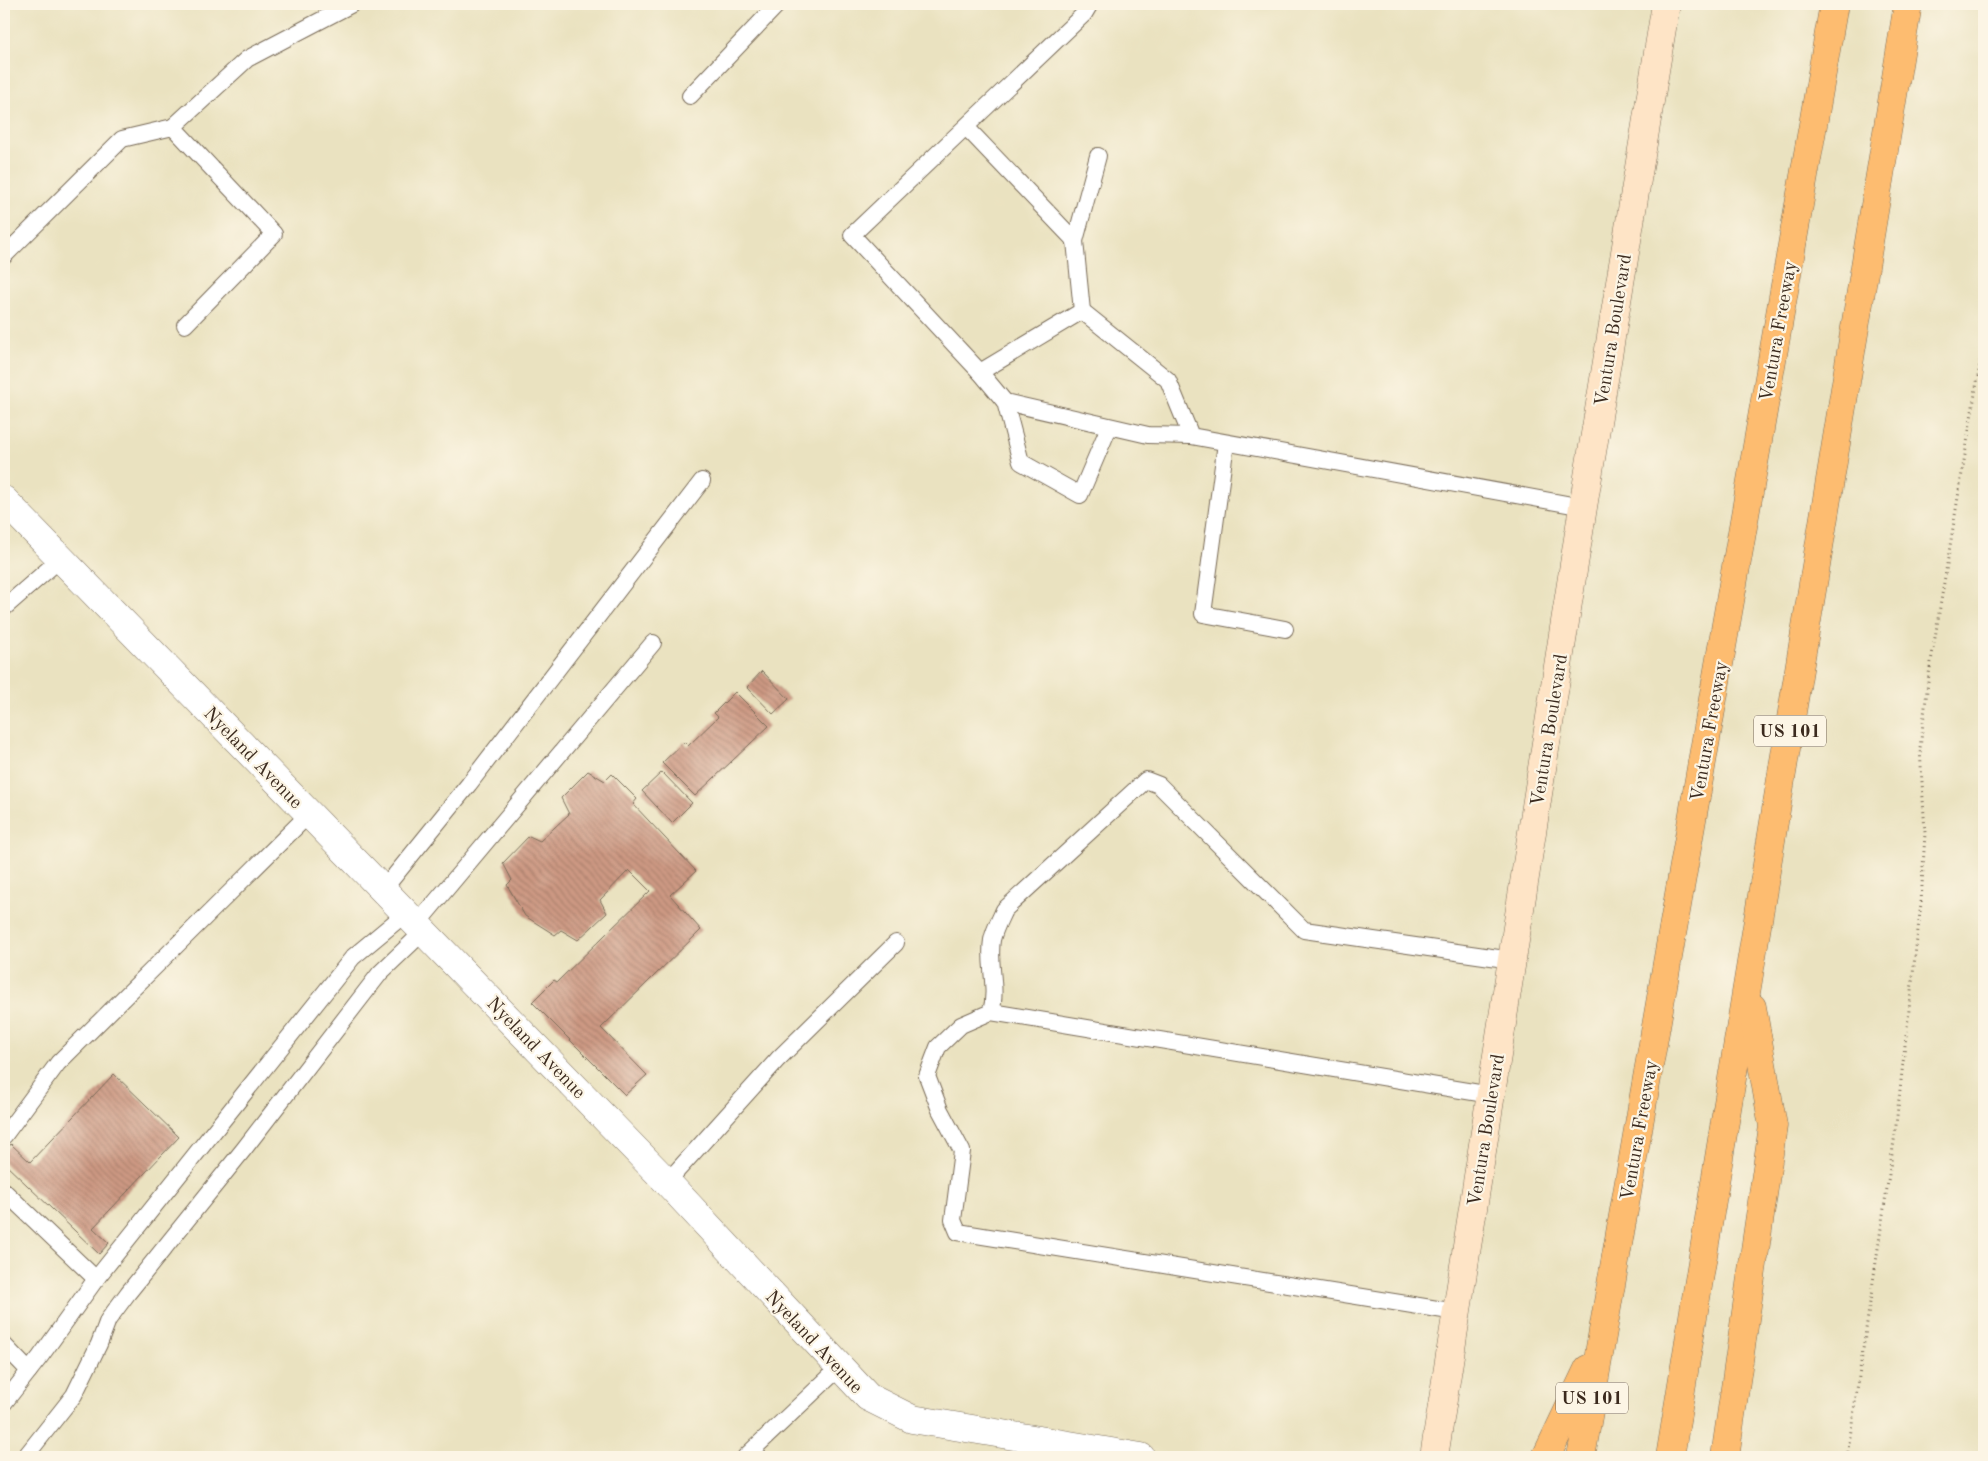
<svg xmlns="http://www.w3.org/2000/svg" width="1988" height="1461" viewBox="0 0 1988 1461" font-family="'Old Standard TT',serif">
	<defs>
		<pattern id="building-back-hatch" width="6" height="6" patternUnits="userSpaceOnUse" patternTransform="scale(1.25)"><rect width="6" height="6" fill="#cd9983"/><path d="M-1 5l2 2M0 0l6 6M5-1l2 2" fill="none" stroke="#a87d6b"/></pattern>
	</defs>
	<rect width="100%" height="100%" fill="#fcf5e5"/>
	<filter id="ink" filterUnits="userSpaceOnUse"><feTurbulence type="fractalNoise" baseFrequency=".02" numOctaves="2"/><feDisplacementMap in="SourceGraphic" scale="10" xChannelSelector="R" yChannelSelector="G"/><feConvolveMatrix kernelMatrix="1 2 1 2 8 2 1 2 1" color-interpolation-filters="sRGB"/></filter>
	<filter id="wash" filterUnits="userSpaceOnUse"><feTurbulence type="fractalNoise" baseFrequency=".0096" numOctaves="4" result="noise"/><feDisplacementMap in="SourceGraphic" scale="20" xChannelSelector="R" yChannelSelector="G"/><feGaussianBlur stdDeviation="1.12" result="paint"/><feColorMatrix in="noise" values="0 0 0 0 0 0 0 0 0 0 0 0 0 0 0 0 0 1.4 0 .05"/><feComposite in="paint" operator="in"/></filter>
	<g filter="url(#wash)">
		<rect width="100%" height="100%" fill="#eae2c0"/>
		<g id="blocks">
			<!-- building -->
			<g fill="url(#building-back-hatch)">
				<path d="M762 671 789 699 773 714 747 687Z"/>
				<path d="M735 692 769 726 695 796 662 763 684 742 688 746 718 717 714 713Z"/>
				<path d="M588 771 605 781 612 774 637 799 633 804 696 871 670 895 701 930 601 1028 647 1075 625 1095 532 1002 554 980 557 982 650 891 629 870 600 900 607 913 578 940 561 930 555 935 525 916 507 885 512 880 503 863 529 836 540 841 569 814 561 798Z"/>
				<path d="M662 772 692 803 672 823 642 791Z"/>
				<path d="M114 1074 179 1137 93 1228 109 1243 99 1254 4 1163V1152L11 1144 30 1162Z"/>
			</g>
		</g>
	</g>
	<g filter="url(#ink)">
		<use href="#blocks" fill-opacity="0" stroke="#786a57" stroke-width="1"/>
		<g fill="none" stroke-linecap="round" stroke-linejoin="round">
			<!-- lane casing -->
			<g stroke="#786a57" stroke-width="18">
				<g id="lane">
					<path d="M1090 4 1084 14 852 235 980 372 1082 311 1168 380 1191 436 1583 507"/>
					<path d="M690 96 778 4"/>
					<path d="M173 127 247 59 352 4"/>
					<path d="M966 127 1075 241 1082 311"/>
					<path d="M1075 241 1098 156"/>
					<path d="M4 256 122 139 173 127 274 234 185 325"/>
					<path d="M980 372 1005 402 1148 435 1191 436"/>
					<path d="M1005 402 1021 462 1080 495 1109 427"/>
					<path d="M1226 443 1203 614 1285 629"/>
					<path d="M4 608 60 559"/>
					<path d="M383 890 469 784 702 481"/>
					<path d="M417 924 653 643"/>
					<path d="M991 1012 1491 1095"/>
					<path d="M4 1136 58 1063 309 814"/>
					<path d="M667 1182 778 1059 896 943"/>
					<path d="M4 1191 96 1279 353 957 406 913"/>
					<path d="M1456 1312 958 1232 953 1220 962 1151 940 1110 927 1076 938 1047 961 1025 991 1012C998 988 988 964 992 940 994 930 1000 919 1004 910L1146 780 1159 785 1304 930 1512 960"/>
					<path d="M4 1345 29 1371"/>
					<path d="M4 1403 40 1357 96 1279"/>
					<path d="M25 1457 74 1395 99 1344 108 1320 128 1293 244 1149 380 973 424 931"/>
					<path d="M745 1457 839 1368"/>
				</g>
			</g>
			<!-- street casing -->
			<g stroke="#786a57" stroke-width="29">
				<path id="street" d="M4 500 667 1182 868 1397 912 1419 1141 1457"/>
			</g>
			<!-- secondary casing -->
			<g stroke="#786a57" stroke-width="29">
				<path id="secondary" d="M1434 1457 1583 507 1666 4"/>
			</g>
			<!-- highway casing -->
			<g stroke="#786a57" stroke-width="29">
				<g id="highway">
					<path d="M1546 1457 1588 1369"/>
					<path d="M1581 1457 1834 4"/>
					<path d="M1670 1457 1908 4"/>
					<path d="M1725 1457 1773 1126 1752 1007"/>
				</g>
			</g>
			<!-- path -->
			<path stroke="#786a57" stroke-width="3" stroke-dasharray="1 4" stroke-linecap="butt" d="M1847 1457 1895 1134 1921 903 1925 833 1920 748 1929 674 1984 339"/>
			<!-- lane -->
			<use href="#lane" stroke="#fff" stroke-width="16"/>
			<!-- street -->
			<use href="#street" stroke="#fff" stroke-width="28"/>
			<!-- secondary -->
			<use href="#secondary" stroke="#fee4c6" stroke-width="28"/>
			<!-- highway -->
			<use href="#highway" stroke="#fdbc70" stroke-width="28"/>
		</g>
	</g>
	<g text-anchor="middle" stroke-width="4.5" stroke-linejoin="round" paint-order="stroke">
		<!-- shield labels -->
		<g fill="#fcf5e5" stroke="#75675a" stroke-width="1">
			<rect x="1754" y="715.5" width="72" height="31" rx="4"/>
			<rect x="1556" y="1382.5" width="72" height="31" rx="4"/>
		</g>
		<g font-size="18" font-weight="bold" fill="#3b2a1e">
			<text x="1790" y="737">US 101</text>
			<text x="1592" y="1404">US 101</text>
		</g>
		<!-- street labels -->
		<g font-size="19" fill="#3b2a1e" stroke="#fcf5e5">
			<text transform="translate(1612 330) rotate(-81)" y="7">Ventura Boulevard</text>
			<text transform="translate(1777 331) rotate(-80)" y="7">Ventura Freeway</text>
			<text transform="translate(1548 730) rotate(-81)" y="7">Ventura Boulevard</text>
			<text transform="translate(1708 731) rotate(-80)" y="7">Ventura Freeway</text>
			<text transform="translate(254 757) rotate(46)" y="7">Nyeland Avenue</text>
			<text transform="translate(537 1047) rotate(46)" y="7">Nyeland Avenue</text>
			<text transform="translate(1485 1130) rotate(-81)" y="7">Ventura Boulevard</text>
			<text transform="translate(1638 1130) rotate(-80)" y="7">Ventura Freeway</text>
			<text transform="translate(815 1341) rotate(47)" y="7">Nyeland Avenue</text>
		</g>
	</g>
	<!-- margin -->
	<rect width="1988" height="1461" fill="none" stroke="#fcf5e5" stroke-width="20"/>
</svg>
